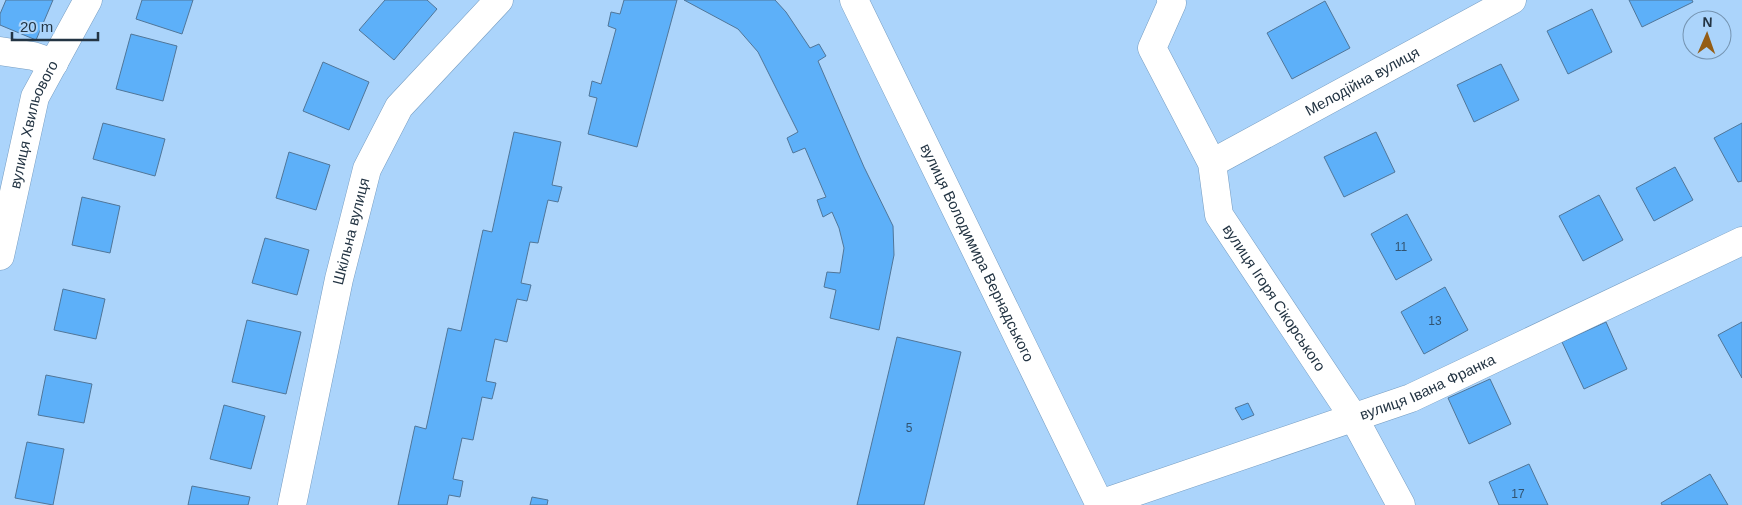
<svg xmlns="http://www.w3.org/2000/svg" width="1742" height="505" viewBox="0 0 1742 505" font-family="Arial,sans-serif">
	<rect width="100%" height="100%" fill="#abd4fb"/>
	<!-- building -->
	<g fill="#5db0f9" stroke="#507699">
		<path d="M6 0H53L36 40 0 25V14Z"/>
		<path d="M142 0H193L182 34 136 19Z"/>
		<path d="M385 0H427L437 9 394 60 359 30Z"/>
		<path d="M624 0H677L637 147 588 134 597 98 589 96 592 81 601 84 616 29 608 26 611 12 620 14Z"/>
		<path d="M684 0H775L786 12 810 48 819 44 826 56 818 61 864 167 893 226 894 255 879 330 830 318 836 290 824 287 827 272 840 273 844 248 839 228 832 212 823 217 817 200 826 197 805 148 793 153 787 138 798 132 758 52 738 29Z"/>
		<path d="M1629 0H1692L1693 2 1642 27Z"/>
		<path d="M1325 1 1350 48 1292 79 1267 33Z"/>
		<path d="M1592 9 1612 52 1568 74 1547 31Z"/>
		<path d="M131 34 177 46 163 101 116 89Z"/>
		<path d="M323 62 369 82 349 130 303 111Z"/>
		<path d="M1501 64 1519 100 1474 122 1457 85Z"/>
		<path d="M103 123 165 139 155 176 93 159Z"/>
		<path d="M1742 123V181L1738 182 1714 138Z"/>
		<path d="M514 132 561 142 552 185 562 187 558 202 548 200 538 243 530 242 521 283 531 285 527 301 517 299 507 342 495 339 486 381 496 383 492 399 482 397 473 440 462 438 453 479 463 481 460 497 449 495 447 505H398L415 426 426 429 448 328 461 331 483 230 492 232Z"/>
		<path d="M1376 132 1395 172 1344 197 1324 157Z"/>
		<path d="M289 152 330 165 316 210 276 198Z"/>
		<path d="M1675 167 1693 200 1654 221 1636 188Z"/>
		<path d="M1599 195 1623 240 1583 261 1559 216Z"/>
		<path d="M82 197 120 206 110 253 72 245Z"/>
		<path d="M1407 214 1432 260 1396 280 1371 234Z"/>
		<path d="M265 238 309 250 297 295 252 283Z"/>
		<path d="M1445 287 1468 330 1424 354 1401 312Z"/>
		<path d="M63 289 105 299 96 339 54 330Z"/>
		<path d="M247 320 301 332 286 394 232 382Z"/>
		<path d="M1606 322 1627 369 1584 389 1562 342Z"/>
		<path d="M1742 322V378L1718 335Z"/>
		<path d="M897 337 961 352 924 505H857Z"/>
		<path d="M46 375 92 384 84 423 38 415Z"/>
		<path d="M1490 379 1511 424 1469 444 1448 398Z"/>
		<path d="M1248 403 1254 415 1242 420 1235 408Z"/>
		<path d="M224 405 265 416 251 469 210 459Z"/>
		<path d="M27 442 64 449 53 505 15 498Z"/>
		<path d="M1529 464 1548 505H1499L1489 482Z"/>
		<path d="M1710 474 1728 505H1662L1661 503Z"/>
		<path d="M192 486 250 497 248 505H188Z"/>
		<path d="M532 497 548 500 547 505H530Z"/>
	</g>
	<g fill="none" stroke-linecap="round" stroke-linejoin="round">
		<!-- minor casing -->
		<g stroke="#769dc2" stroke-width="29">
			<g id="minor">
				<path id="s1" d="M854 0 1100 505"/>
				<path id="s2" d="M1171 0 1172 3 1152 48 1212 163 1219 215 1354 418 1401 505"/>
				<path d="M0 51 33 56 54 63"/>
				<path id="s3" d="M1212 163 1512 0"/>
				<path id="s4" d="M0 256 35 97 88 0"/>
				<path id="s5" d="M1100 504 1411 398 1742 241"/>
				<path id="s6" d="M292 505 339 279 367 169 399 107 499 0"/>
			</g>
		</g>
		<!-- minor -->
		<use href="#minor" stroke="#fff" stroke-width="28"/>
	</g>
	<g text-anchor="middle" stroke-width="4.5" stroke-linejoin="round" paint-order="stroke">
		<!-- number labels -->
		<g font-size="12" fill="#325370">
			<text x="1401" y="251">11</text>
			<text x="1435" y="325">13</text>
			<text x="909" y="432">5</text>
			<text x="1518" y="498">17</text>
		</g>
		<!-- street labels -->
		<g font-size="15" fill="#233443" stroke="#abd4fb">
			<text dy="5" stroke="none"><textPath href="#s3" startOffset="171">Мелодійна вулиця</textPath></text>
			<text dy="5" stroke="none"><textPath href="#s4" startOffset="136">вулиця Хвильового</textPath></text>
			<text dy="5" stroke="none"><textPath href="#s6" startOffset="280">Шкільна вулиця</textPath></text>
			<text dy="5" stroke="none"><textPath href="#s1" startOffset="281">вулиця Володимира Вернадського</textPath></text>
			<text dy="5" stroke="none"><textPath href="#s2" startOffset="334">вулиця Ігоря Сікорського</textPath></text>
			<text dy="5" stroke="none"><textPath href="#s5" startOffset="348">вулиця Івана Франка</textPath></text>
		</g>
	</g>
	<!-- north arrow -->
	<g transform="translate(1707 35) rotate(2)"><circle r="24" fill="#abd4fb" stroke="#7594b1"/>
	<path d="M0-4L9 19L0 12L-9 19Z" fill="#945d15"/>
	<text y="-8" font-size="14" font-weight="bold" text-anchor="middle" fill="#233443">N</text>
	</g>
	<!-- scale -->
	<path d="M12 32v8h86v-8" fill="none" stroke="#233443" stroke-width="2.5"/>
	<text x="20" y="32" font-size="15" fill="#233443" stroke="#abd4fb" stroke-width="4" paint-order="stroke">20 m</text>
</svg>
